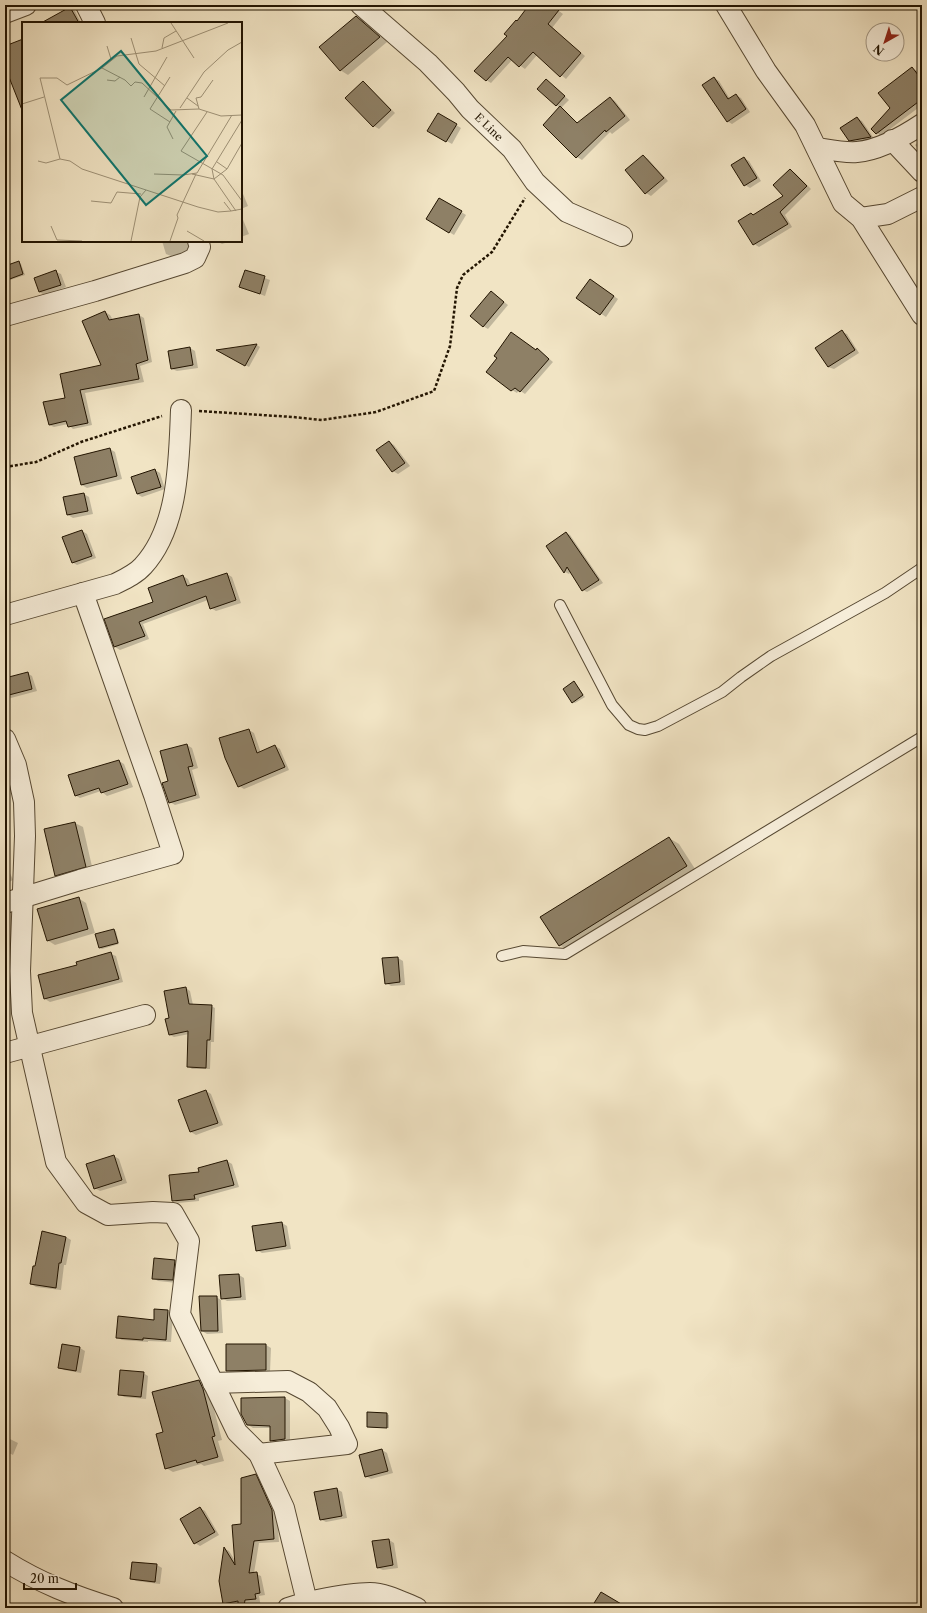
<svg xmlns="http://www.w3.org/2000/svg" width="927" height="1613" viewBox="0 0 927 1613" font-family="'Libre Caslon Text',serif">
	<rect width="100%" height="100%" fill="#f1e4c4"/>
	<filter id="stains"><feTurbulence type="fractalNoise" baseFrequency=".005" numOctaves="4"/><feColorMatrix values="0 0 0 0 .2 0 0 0 0 .09 0 0 0 0 .02 0 0 0 .5 -.17"/></filter>
	<radialGradient id="worn" r=".72"><stop offset=".6" stop-color="#630" stop-opacity="0"/><stop offset="1" stop-color="#630" stop-opacity=".3"/></radialGradient>
	<!-- shadow -->
	<g fill="#0003">
		<path d="M531 5H551L563 14 552 28 585 56 566 79 537 55 525 69 512 60 491 83 486 80 508 36Z"/>
		<path d="M70 8 75 11 81 23H45Z"/>
		<path d="M356 17 364 21 387 42 348 75 340 70Z"/>
		<path d="M912 68 917 71 922 77V105L881 136 872 129 891 108Z"/>
		<path d="M714 78 719 81 730 99 736 95 741 98 750 112 732 124 727 121Z"/>
		<path d="M546 80 569 100 561 108 578 123 610 98 615 101 630 120 612 134 610 132 582 160 577 157 560 108 556 105Z"/>
		<path d="M363 83 368 86 395 113 379 129 374 126 347 98Z"/>
		<path d="M438 114 461 128 452 144 429 131Z"/>
		<path d="M857 118 862 121 875 140 855 143 850 140Z"/>
		<path d="M5 133 9 143 5 144Z"/>
		<path d="M922 139V153L915 145Z"/>
		<path d="M643 156 648 159 668 181 651 196 646 193Z"/>
		<path d="M744 158 749 161 761 181 750 188 745 185Z"/>
		<path d="M790 170 795 173 811 189 785 215 792 227 759 247 754 244V216L785 196Z"/>
		<path d="M241 189 248 206 241 209Z"/>
		<path d="M440 199 466 215 454 235 428 219Z"/>
		<path d="M241 215 249 234 241 237Z"/>
		<path d="M162 241H190L192 251 171 256 166 254Z"/>
		<path d="M217 241H231L222 244Z"/>
		<path d="M19 262 21 264 25 275 10 280 8 279 5 267Z"/>
		<path d="M246 271 270 280 265 296 241 287Z"/>
		<path d="M56 272 61 274 66 287 45 295 39 292Z"/>
		<path d="M595 283 618 299 606 317 578 298Z"/>
		<path d="M491 292 508 305 488 329 483 326Z"/>
		<path d="M105 312 110 315 113 320 139 315 144 318 152 362 140 366 144 382 85 393 92 425 73 429 68 424 54 427 49 425 66 398 102 365Z"/>
		<path d="M842 332 847 334 859 353 834 369 828 367Z"/>
		<path d="M512 333 536 350 541 352 553 362 525 394 519 390 517 393 512 390 488 371 498 358Z"/>
		<path d="M257 345 260 347 249 367 219 351Z"/>
		<path d="M190 348 195 351 198 368 177 371 172 369 169 352Z"/>
		<path d="M389 442 394 445 410 466 398 474 393 471 378 450Z"/>
		<path d="M110 449 115 452 122 479 87 488 82 485 75 458Z"/>
		<path d="M155 470 160 473 165 489 142 497 137 494Z"/>
		<path d="M84 494 89 497 93 514 73 518 68 515 65 498Z"/>
		<path d="M82 531 87 534 96 558 77 565 72 562Z"/>
		<path d="M566 533 570 535 603 583 587 592 583 590 571 571 569 574 565 572 547 546Z"/>
		<path d="M227 574 232 577 241 603 216 611 211 608 208 600 143 624 149 639 120 650 115 647 106 620 154 602 183 576 188 579 191 586Z"/>
		<path d="M27 673 32 676 37 691 11 698 6 695 5 679Z"/>
		<path d="M574 683 585 697 575 703 573 702Z"/>
		<path d="M249 730 254 733 261 753 275 746 280 749 289 770 244 789 239 786Z"/>
		<path d="M187 745 192 748 198 768 192 770 200 798 175 805 170 802 169 782Z"/>
		<path d="M119 761 124 764 133 787 107 796 101 791 80 798 75 795Z"/>
		<path d="M75 823 83 827 93 871 64 879 56 875 46 829Z"/>
		<path d="M669 838 679 844 697 872 570 951 559 945Z"/>
		<path d="M5 862 13 880 5 884Z"/>
		<path d="M78 898 86 903 95 933 55 945 47 940Z"/>
		<path d="M114 930 116 931 119 944 102 949 100 948Z"/>
		<path d="M111 954 116 956 123 982 50 1002 45 999 78 966Z"/>
		<path d="M398 958 403 961 405 985 391 986 386 983Z"/>
		<path d="M186 988 190 991 193 1005 211 1006 215 1008 214 1042H211L210 1069H192L188 1066 189 1034 174 1037 170 1035V1019Z"/>
		<path d="M206 1091 211 1094 223 1125 196 1135 191 1132Z"/>
		<path d="M114 1156 119 1159 127 1183 100 1191 95 1188Z"/>
		<path d="M227 1161 232 1164 239 1187 199 1198V1201L178 1203 173 1200 200 1173 199 1168Z"/>
		<path d="M282 1223 287 1226 291 1249 262 1253 257 1250Z"/>
		<path d="M66 1237 71 1240 66 1265H64L61 1290 36 1287 31 1284 36 1267Z"/>
		<path d="M175 1261 180 1263 177 1283 158 1281 153 1278Z"/>
		<path d="M239 1275 244 1278 246 1300 227 1301 222 1298Z"/>
		<path d="M216 1297 221 1300 223 1333 207 1334 202 1331Z"/>
		<path d="M168 1311 173 1314 171 1342 148 1341V1342L122 1340 117 1337 155 1321Z"/>
		<path d="M266 1345 271 1348 270 1372 232 1373 227 1370Z"/>
		<path d="M80 1348 85 1351 81 1373 64 1370 59 1367Z"/>
		<path d="M143 1373 148 1376 146 1399 124 1397 119 1394Z"/>
		<path d="M199 1381 206 1385 210 1394 222 1440 218 1441 224 1461 204 1466 201 1464 173 1472 166 1468 164 1433Z"/>
		<path d="M285 1398 290 1401V1442L276 1443 271 1441V1428H253L248 1425 242 1414Z"/>
		<path d="M387 1414 389 1415V1428L368 1427Z"/>
		<path d="M5 1434 9 1437 8 1438 18 1443 13 1455 5 1451Z"/>
		<path d="M382 1450 387 1453 393 1473 371 1479 366 1476Z"/>
		<path d="M256 1476 261 1479 277 1514 279 1542 259 1543 254 1573 261 1576 265 1595 259 1596 261 1607 237 1608 236 1605 229 1606 224 1603 225 1549 229 1551 236 1562 242 1525Z"/>
		<path d="M337 1489 342 1492 347 1518 326 1522 320 1519Z"/>
		<path d="M200 1508 205 1511 219 1535 200 1546 195 1543Z"/>
		<path d="M389 1540 394 1543 398 1568 383 1570 378 1568Z"/>
		<path d="M133 1563 157 1565 162 1568 160 1584 136 1581 131 1578Z"/>
		<path d="M807 1605 813 1608H806Z"/>
	</g>
	<!-- building -->
	<g fill="#8e8066" stroke="#221401">
		<path d="M529 5H552L559 10 548 24 581 53 560 77 533 52 519 67 508 57 486 81 474 71 507 36 504 34 516 20 517 21Z"/>
		<path d="M70 7 79 23H41Z"/>
		<path d="M356 16 380 37 340 71 319 47Z"/>
		<path d="M23 39V110H22L5 67V46Z"/>
		<path d="M912 67 922 80V99L876 134 871 129 890 108 878 93Z"/>
		<path d="M714 77 728 99 736 94 746 109 727 122 702 85Z"/>
		<path d="M546 79 565 96 556 106 537 89Z"/>
		<path d="M363 81 391 110 373 127 345 98Z"/>
		<path d="M610 97 625 116 606 132 605 130 576 158 543 125 560 106 577 123Z"/>
		<path d="M438 113 457 124 446 142 427 131Z"/>
		<path d="M857 117 871 137 849 141 840 128Z"/>
		<path d="M643 155 664 178 645 194 625 170Z"/>
		<path d="M744 157 757 178 744 186 731 165Z"/>
		<path d="M790 169 807 186 780 212 788 224 753 245 738 221 751 213 753 215 783 196 773 185Z"/>
		<path d="M439 198 462 211 449 233 426 219Z"/>
		<path d="M19 261 23 274 7 280 5 273V266Z"/>
		<path d="M56 270 61 285 39 292 34 278Z"/>
		<path d="M245 270 265 276 260 294 239 287Z"/>
		<path d="M590 279 614 296 600 315 576 298Z"/>
		<path d="M491 291 504 302 483 327 470 316Z"/>
		<path d="M105 311 109 320 139 314 148 360 136 364 139 379 80 390 88 423 68 427 66 421 49 425 43 402 65 398 60 374 101 365 82 321Z"/>
		<path d="M842 330 855 350 828 367 815 348Z"/>
		<path d="M511 332 536 350 537 348 549 359 520 392 515 388 511 391 486 372 497 358 494 356Z"/>
		<path d="M257 344 245 366 216 350Z"/>
		<path d="M190 347 193 365 171 369 168 351Z"/>
		<path d="M389 441 405 463 392 472 376 450Z"/>
		<path d="M110 448 117 476 81 485 74 457Z"/>
		<path d="M155 469 161 487 137 494 131 477Z"/>
		<path d="M84 493 88 511 67 515 63 497Z"/>
		<path d="M82 530 92 556 72 563 62 537Z"/>
		<path d="M566 532 599 580 582 591 567 567 564 573 546 546Z"/>
		<path d="M227 573 236 600 210 609 206 596 139 622 145 636 114 647 104 619 153 602 148 588 183 575 187 586Z"/>
		<path d="M28 672 32 689 5 696V678Z"/>
		<path d="M574 681 583 695 572 703 563 689Z"/>
		<path d="M249 729 257 753 275 745 285 767 238 787 225 758 219 738Z"/>
		<path d="M187 744 193 766 188 767 196 795 169 803 162 783 168 781 160 751Z"/>
		<path d="M119 760 128 784 101 793 99 788 75 796 68 775Z"/>
		<path d="M75 822 86 867 55 876 44 829Z"/>
		<path d="M669 837 687 866 559 946 540 917Z"/>
		<path d="M79 897 88 929 47 941 37 909Z"/>
		<path d="M114 929 118 943 99 948 95 934Z"/>
		<path d="M111 952 119 979 44 999 38 975 77 965 76 962Z"/>
		<path d="M398 957 400 982 385 984 382 958Z"/>
		<path d="M186 987 189 1004 212 1005 210 1040H207L206 1068 187 1067 188 1031 169 1035 165 1019 169 1018 164 991Z"/>
		<path d="M206 1090 218 1123 190 1132 178 1100Z"/>
		<path d="M114 1155 122 1180 94 1189 86 1164Z"/>
		<path d="M227 1160 234 1185 194 1195 195 1199 172 1201 169 1175 199 1172 198 1168Z"/>
		<path d="M282 1222 286 1246 256 1251 252 1226Z"/>
		<path d="M42 1231 66 1237 61 1263H59L56 1288 30 1284 33 1266H35Z"/>
		<path d="M154 1258 175 1260 173 1280 152 1279Z"/>
		<path d="M239 1274 241 1297 221 1299 219 1275Z"/>
		<path d="M199 1296H217L218 1331H201Z"/>
		<path d="M154 1309 168 1310 166 1340 143 1338V1340L116 1338 118 1316 154 1320Z"/>
		<path d="M62 1344 80 1347 76 1371 58 1368Z"/>
		<path d="M226 1344H266V1370L226 1371Z"/>
		<path d="M120 1370 144 1372 141 1397 118 1395Z"/>
		<path d="M199 1380 203 1389 215 1436 212 1437 218 1457 197 1463 196 1460 165 1469 156 1434 163 1432 152 1392Z"/>
		<path d="M285 1397V1439L270 1441V1426L247 1425 241 1414V1398Z"/>
		<path d="M367 1412 387 1413V1428L367 1427Z"/>
		<path d="M382 1449 388 1471 365 1477 359 1455Z"/>
		<path d="M256 1474 272 1510 274 1539 254 1541 249 1573 257 1572 260 1593 255 1594 256 1599 245 1600 244 1606H238V1601L223 1604 219 1581 224 1547 235 1565 232 1525 241 1524V1478Z"/>
		<path d="M337 1488 342 1516 320 1520 314 1492Z"/>
		<path d="M200 1507 215 1532 194 1544 180 1519Z"/>
		<path d="M389 1539 393 1565 377 1568 372 1541Z"/>
		<path d="M132 1562 157 1564 155 1582 130 1579Z"/>
		<path d="M601 1592 628 1608H591Z"/>
	</g>
	<g fill="none" stroke-linecap="round" stroke-linejoin="round">
		<!-- service casing -->
		<g stroke="#564832" stroke-width="12">
			<g id="service">
				<path d="M560 605 612 705 629 725 638 729 645 730 658 726 722 692 741 677 771 656 885 593 922 568"/>
				<path d="M502 956 523 951 565 954 922 737"/>
			</g>
		</g>
		<!-- minor casing -->
		<g stroke="#564832" stroke-width="22">
			<g id="minor">
				<path d="M86 5 95 23"/>
				<path id="s1" d="M361 5 428 63 456 92 470 109 512 149 535 182 567 212 622 236"/>
				<path d="M726 5 766 71 805 125 843 203 861 218 922 315"/>
				<path d="M5 13 26 5"/>
				<path d="M892 140 922 172"/>
				<path d="M817 148C830 150 844 153 857 152 879 150 904 136 922 124"/>
				<path d="M861 218 888 214 922 197"/>
				<path d="M5 316 95 291 185 263 195 258 200 247 198 241"/>
				<path d="M5 615 115 584C125 579 136 574 143 566 179 527 179 460 181 410"/>
				<path d="M5 739 16 765 24 802 25 836 20 971 22 1013 56 1162 86 1203 108 1215 153 1212 173 1213 189 1241 180 1314 237 1432 259 1454 284 1508 307 1602 288 1608"/>
				<path d="M5 903 80 880 173 854 154 795 83 593"/>
				<path d="M5 1053 145 1015"/>
				<path d="M213 1383 288 1381 309 1392 327 1408 339 1427 347 1444 259 1454"/>
				<path d="M5 1561C40 1583 74 1596 113 1608"/>
				<path d="M307 1602C328 1598 349 1593 370 1593 386 1593 402 1602 417 1608"/>
			</g>
		</g>
		<!-- path -->
		<g stroke="#221401" stroke-width="2.5" stroke-dasharray="3 2" stroke-linecap="butt">
			<path d="M199 411 293 417 322 420 376 412 434 391 450 346 457 288 463 275 492 252 525 198"/>
			<path d="M5 467 36 462 81 442 162 416"/>
		</g>
		<!-- service -->
		<use href="#service" stroke="#f6edd9" stroke-width="10"/>
		<!-- minor -->
		<use href="#minor" stroke="#f6edd9" stroke-width="20"/>
	</g>
	<g text-anchor="middle" stroke-width="3.5" stroke-linejoin="round" paint-order="stroke">
		<!-- street labels -->
		<g font-size="11" fill="#221401" stroke="#f6edd9">
			<text dy="4" stroke="none"><textPath href="#s1" startOffset="177">E Line</textPath></text>
		</g>
	</g>
	<!-- overview -->
	<g transform="translate(22 22)">
		<rect width="220" height="220" fill="#f1e4c4"/>
		<path fill="none" stroke="#9e9176" stroke-width="1" d="M149 1 172 36M206 1 134 29 95 34 80 46 103 58 109 64 113 60 120 61 149 88 177 87 199 94 220 93M109 16 117 42 143 64M85 24 89 37M140 26 142 16 154 9M80 46 45 63 35 56H18L38 137 48 139 60 147 176 185 196 190 209 189M148 55 128 87 148 100M85 58 93 59 98 55M122 75 145 35M165 76 176 84M0 82 22 75M158 86 182 50 206 28 220 20M177 87 174 76 179 75 191 58M185 90 159 129 201 153 220 179M151 117 145 105 154 89M16 139 24 141 38 137M195 140 205 147M132 152 161 153 175 151 210 93M170 152 192 157 190 147 220 98M69 179 89 181 95 170 119 172M202 180 209 189 220 187M214 189 192 157 205 147 220 121M29 204 35 218 60 219M165 209 182 219M109 219 118 175 124 168M148 219 156 196 155 193 174 152"/>
		<path fill="#0f766e" fill-opacity="0.15" stroke="#0f766e" stroke-width="2" d="M99 29 185 134 124 183 39 78Z"/>
		<rect width="220" height="220" fill="none" stroke="#221401" stroke-width="2"/>
	</g>
	<!-- margin -->
	<rect width="927" height="1613" fill="none" stroke="#f1e4c4" stroke-width="20"/>
	<rect x="6" y="6" width="915" height="1601" fill="none" stroke="#221401" stroke-width="2"/>
	<rect x="10" y="10" width="907" height="1593" fill="none" stroke="#221401"/>
	<!-- north arrow -->
	<g transform="translate(885 42) rotate(219)"><circle r="19" fill="#f6edd9" stroke="#a19683"/>
	<path d="M0-3L7 15L0 10L-7 15Z" fill="#8f2418"/>
	<text y="-6" font-size="11" font-weight="bold" text-anchor="middle" fill="#221401">N</text>
	</g>
	<!-- scale -->
	<path d="M24 1583v6h52v-6" fill="none" stroke="#221401" stroke-width="2"/>
	<text x="30" y="1583" font-size="12" fill="#221401" stroke="#f6edd9" stroke-width="3" paint-order="stroke">20 m</text>
	<rect width="100%" height="100%" filter="url(#stains)"/>
	<rect width="100%" height="100%" fill="url(#worn)"/>
</svg>
